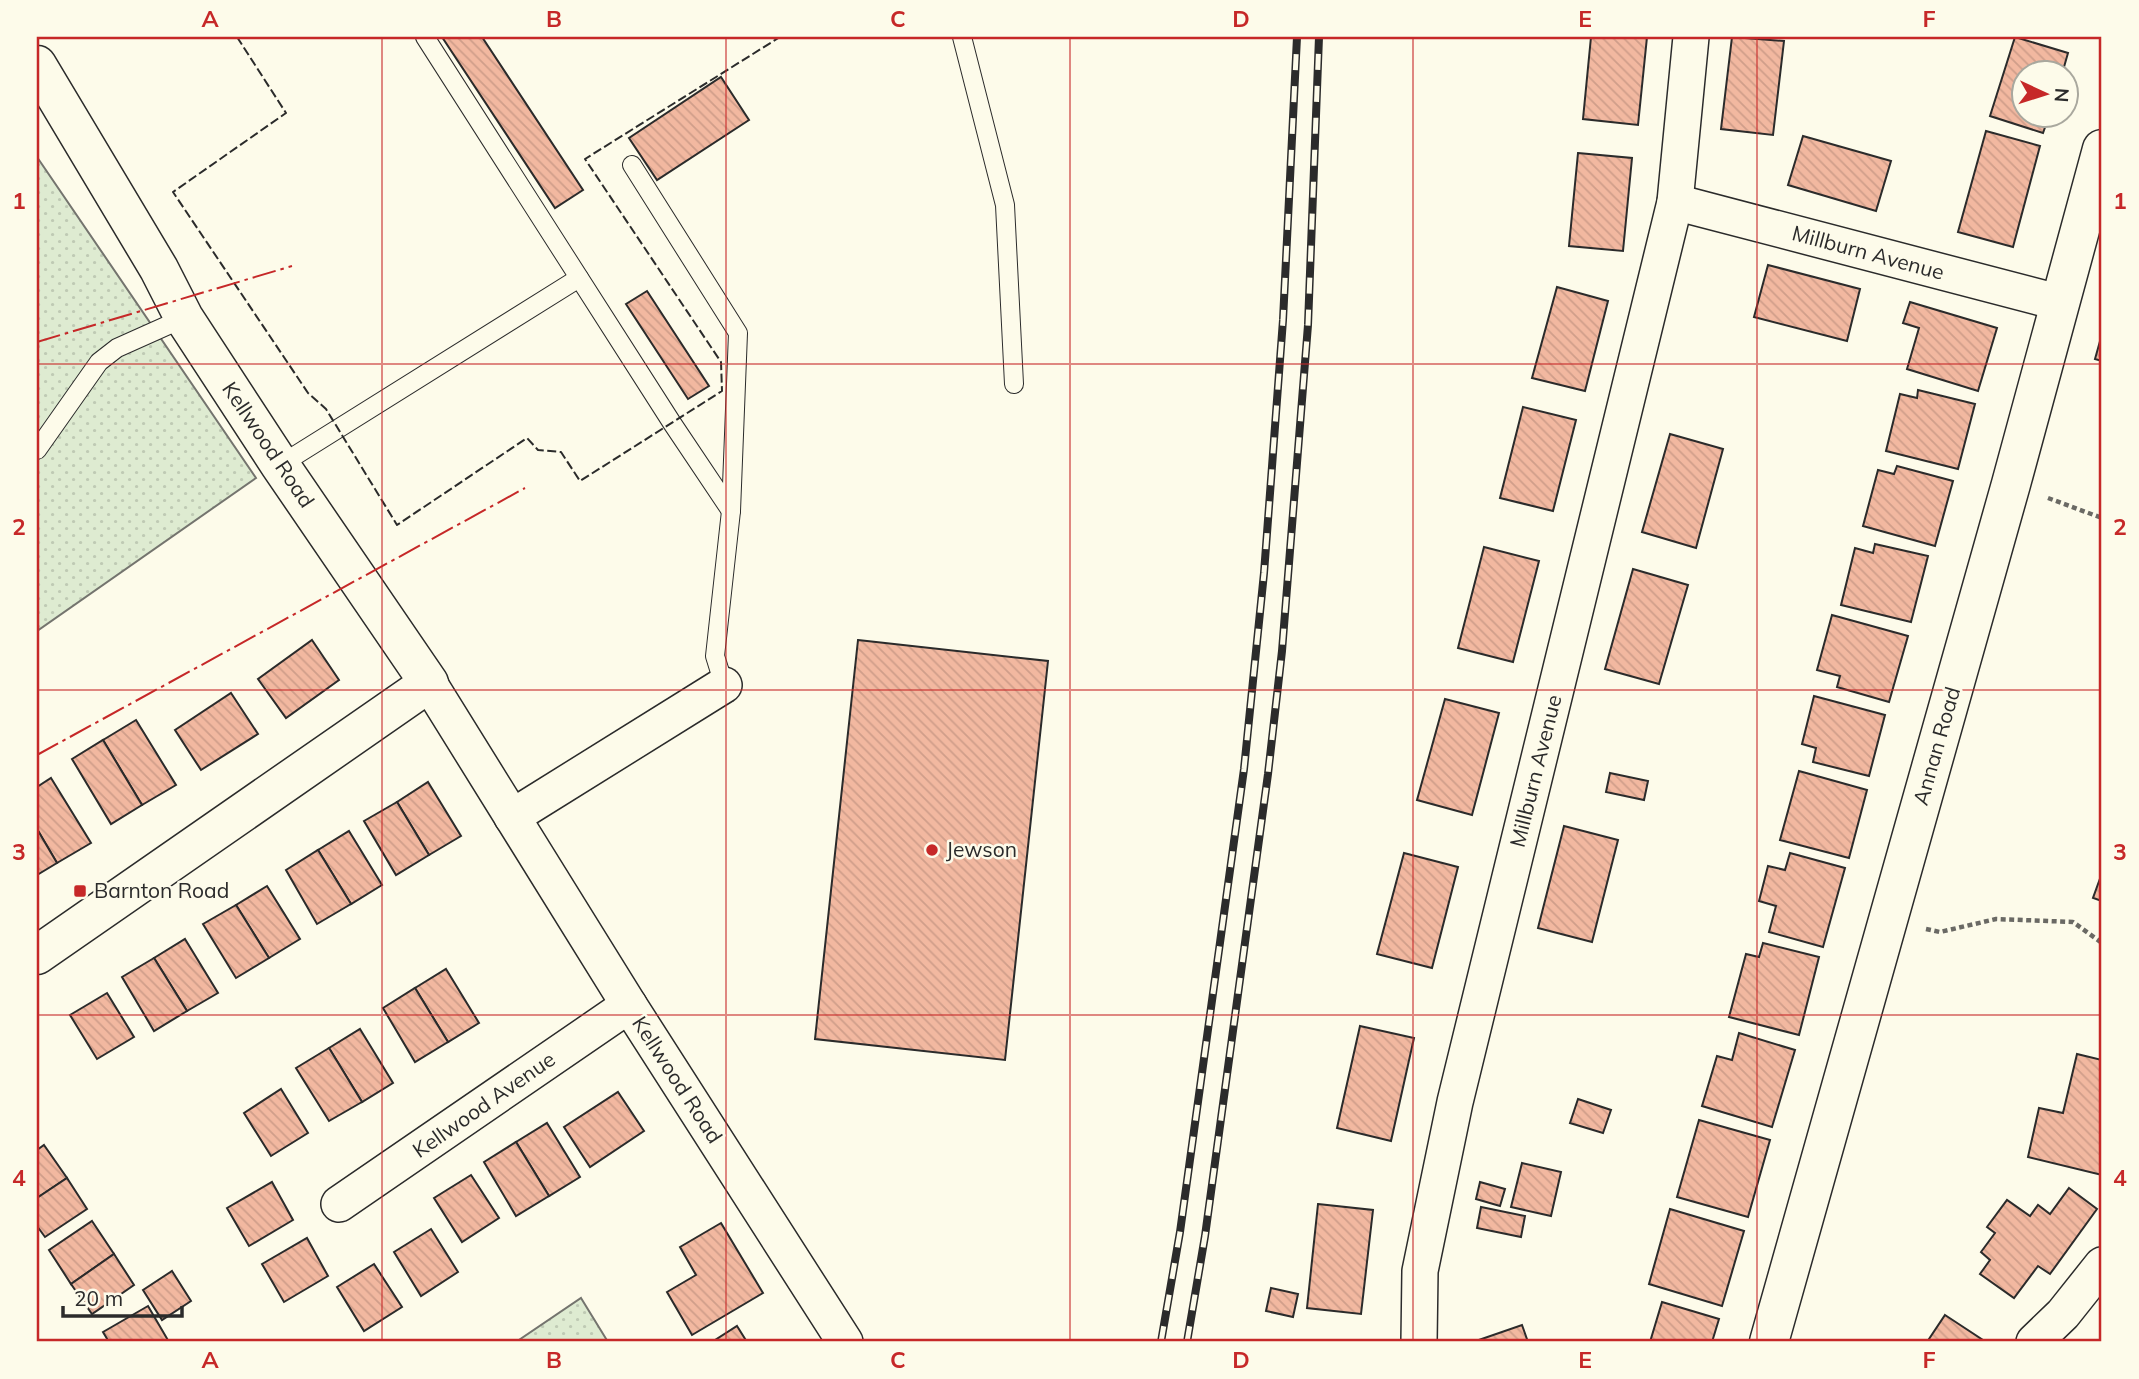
<svg xmlns="http://www.w3.org/2000/svg" width="2139" height="1379" viewBox="0 0 2139 1379" font-family="Mulish,sans-serif">
	<defs>
		<pattern id="park-dots" width="8" height="8" patternUnits="userSpaceOnUse" patternTransform="scale(1.75)"><rect width="8" height="8" fill="#deebd1"/><path d="M2 2h.1M6 6h.1" fill="none" stroke="#bfcab4" stroke-width="1.8" stroke-linecap="round"/></pattern>
		<pattern id="building-back-hatch" width="6" height="6" patternUnits="userSpaceOnUse" patternTransform="scale(1.75)"><rect width="6" height="6" fill="#f2b8a0"/><path d="M-1 5l2 2M0 0l6 6M5-1l2 2" fill="none" stroke="#d09e8a"/></pattern>
	</defs>
	<rect width="100%" height="100%" fill="#fdfbea"/>
	<!-- park -->
	<g fill="url(#park-dots)" stroke="#74746e" stroke-width="2">
		<path d="M37 157 256 478 37 631Z"/>
		<path d="M581 1298 608 1342H516Z"/>
	</g>
	<!-- building -->
	<g fill="url(#building-back-hatch)" stroke="#2b2b2b" stroke-width="2">
		<path d="M442 37H482L583 190 555 208Z"/>
		<path d="M1591 37H1647L1638 125 1583 119Z"/>
		<path d="M1732 37 1784 41 1773 135 1721 129Z"/>
		<path d="M2015 37 2068 53 2062 74H2024V116H2049L2043 133 1990 116Z"/>
		<path d="M721 77 749 120 657 180 629 138Z"/>
		<path d="M1986 131 2040 146 2013 247 1958 232Z"/>
		<path d="M1803 136 1891 161 1876 211 1788 185Z"/>
		<path d="M1578 153 1632 158 1623 251 1569 246Z"/>
		<path d="M1768 265 1860 289 1847 341 1754 317Z"/>
		<path d="M1557 287 1608 301 1585 391 1532 378Z"/>
		<path d="M647 291 709 386 688 399 626 304Z"/>
		<path d="M1910 302 1997 328 1978 391 1907 369 1919 328 1903 323Z"/>
		<path d="M2102 334V361L2095 359Z"/>
		<path d="M1918 390 1975 404 1958 469 1886 451 1900 394 1917 398Z"/>
		<path d="M1523 407 1576 420 1553 511 1500 498Z"/>
		<path d="M1670 434 1723 449 1696 548 1642 532Z"/>
		<path d="M1897 466 1953 481 1935 546 1863 526 1878 470 1894 474Z"/>
		<path d="M1875 544 1928 556 1911 622 1841 605 1855 548 1873 553Z"/>
		<path d="M1484 547 1539 561 1513 662 1458 648Z"/>
		<path d="M1633 569 1688 585 1659 684 1605 669Z"/>
		<path d="M1832 615 1908 636 1889 702 1837 687 1840 676 1817 670Z"/>
		<path d="M312 640 339 680 286 718 258 679Z"/>
		<path d="M858 640 1048 661 1005 1060 815 1039Z"/>
		<path d="M231 693 258 734 201 770 175 730Z"/>
		<path d="M1814 696 1885 715 1869 776 1813 762 1816 748 1802 744Z"/>
		<path d="M1445 699 1499 713 1472 815 1417 800Z"/>
		<path d="M136 720 176 785 142 805 103 740Z"/>
		<path d="M103 740 142 805 111 824 72 759Z"/>
		<path d="M1799 771 1867 790 1849 858 1780 840Z"/>
		<path d="M1610 773 1648 781 1644 800 1606 792Z"/>
		<path d="M51 778 91 843 57 863 37 829V787Z"/>
		<path d="M428 782 461 836 429 855 397 802Z"/>
		<path d="M397 802 429 855 396 875 364 821Z"/>
		<path d="M1564 826 1618 840 1592 942 1538 928Z"/>
		<path d="M37 829 57 863 37 875Z"/>
		<path d="M349 831 382 885 351 904 318 850Z"/>
		<path d="M318 850 351 904 317 924 286 870Z"/>
		<path d="M1404 853 1458 867 1432 968 1377 954Z"/>
		<path d="M1790 853 1845 868 1823 947 1769 932 1776 906 1759 901 1768 866 1785 870Z"/>
		<path d="M2102 873V901L2093 898Z"/>
		<path d="M267 886 300 939 269 958 236 905Z"/>
		<path d="M236 905 269 958 236 978 203 924Z"/>
		<path d="M185 939 218 993 187 1011 154 958Z"/>
		<path d="M1763 943 1819 957 1799 1035 1729 1017 1746 954 1759 957Z"/>
		<path d="M154 958 187 1011 154 1031 122 977Z"/>
		<path d="M446 969 479 1023 448 1042 415 988Z"/>
		<path d="M415 988 448 1042 415 1062 383 1008Z"/>
		<path d="M107 993 134 1037 97 1059 70 1015Z"/>
		<path d="M1360 1026 1414 1038 1391 1141 1337 1128Z"/>
		<path d="M360 1029 393 1083 362 1102 329 1048Z"/>
		<path d="M1739 1033 1795 1050 1772 1127 1702 1106 1717 1056 1732 1060Z"/>
		<path d="M329 1048 362 1102 329 1121 296 1068Z"/>
		<path d="M2077 1054 2102 1060V1175L2028 1157 2039 1108 2063 1113Z"/>
		<path d="M281 1089 308 1133 271 1156 244 1113Z"/>
		<path d="M618 1092 644 1131 590 1167 564 1127Z"/>
		<path d="M1578 1099 1611 1110 1603 1133 1570 1123Z"/>
		<path d="M1699 1120 1770 1140 1748 1217 1677 1197Z"/>
		<path d="M547 1123 580 1177 549 1196 516 1142Z"/>
		<path d="M516 1142 549 1196 516 1216 484 1162Z"/>
		<path d="M44 1145 67 1178 37 1198V1150Z"/>
		<path d="M1522 1163 1561 1172 1551 1216 1511 1207Z"/>
		<path d="M471 1175 499 1218 462 1242 434 1198Z"/>
		<path d="M67 1178 87 1209 45 1237 37 1226V1198Z"/>
		<path d="M272 1182 293 1220 249 1246 227 1208Z"/>
		<path d="M1480 1182 1505 1189 1500 1206 1476 1199Z"/>
		<path d="M2069 1188 2097 1209 2050 1274 2038 1266 2014 1298 1980 1274 1990 1260 1981 1252 1995 1233 1987 1227 2007 1200 2030 1216 2038 1205 2050 1214Z"/>
		<path d="M1318 1204 1373 1210 1361 1314 1307 1308Z"/>
		<path d="M1481 1207 1525 1216 1521 1237 1477 1228Z"/>
		<path d="M1670 1209 1744 1231 1722 1306 1649 1284Z"/>
		<path d="M92 1221 114 1254 71 1284 49 1250Z"/>
		<path d="M721 1223 763 1293 692 1335 667 1292 696 1275 680 1247Z"/>
		<path d="M431 1229 458 1272 421 1296 394 1252Z"/>
		<path d="M307 1238 328 1276 284 1302 262 1264Z"/>
		<path d="M114 1254 134 1285 92 1314 71 1284Z"/>
		<path d="M374 1264 402 1307 364 1331 337 1287Z"/>
		<path d="M172 1271 191 1301 162 1320 143 1290Z"/>
		<path d="M1271 1288 1298 1294 1293 1317 1266 1311Z"/>
		<path d="M1662 1302 1719 1319 1712 1342H1650Z"/>
		<path d="M148 1306 169 1342H109L103 1332Z"/>
		<path d="M1945 1315 1986 1342H1927Z"/>
		<path d="M1522 1325 1528 1342H1473Z"/>
		<path d="M737 1326 747 1342H712Z"/>
	</g>
	<g fill="none" stroke-linecap="round" stroke-linejoin="round">
		<!-- service casing -->
		<g stroke="#2b2b2b" stroke-width="20">
			<g id="service">
				<path d="M425 37 672 423 731 511"/>
				<path d="M962 37 1005 205 1014 384"/>
				<path d="M632 165 738 333 731 511 715 656 724 685"/>
				<path d="M37 450 99 362 117 348 184 318"/>
				<path d="M280 465 579 278"/>
			</g>
		</g>
		<!-- minor casing -->
		<g stroke="#2b2b2b" stroke-width="38">
			<g id="minor">
				<path d="M1675 202 2061 303"/>
				<path d="M429 683 629 1005 845 1342"/>
				<path d="M512 817 724 685"/>
				<path d="M339 1204 629 1005"/>
				<path d="M1419 1342 1420 1271 1455 1102 1675 202 1691 37"/>
				<path d="M2034 1342 2063 1314 2102 1265"/>
			</g>
		</g>
		<!-- tertiary casing -->
		<g stroke="#2b2b2b" stroke-width="41">
			<path id="tertiary" d="M37 65 159 269 184 318 280 465 429 683 37 955"/>
		</g>
		<!-- primary casing -->
		<g stroke="#2b2b2b" stroke-width="41">
			<path id="primary" d="M1769 1342 2011 484 2102 149"/>
		</g>
		<!-- path -->
		<g stroke="#6a6964" stroke-width="4.5" stroke-dasharray="5 3.5" stroke-linecap="butt">
			<path d="M2048 498 2102 518"/>
			<path d="M1926 929 1940 932 1996 919 2073 922 2102 943"/>
		</g>
		<!-- service -->
		<use href="#service" stroke="#fdfbea" stroke-width="18"/>
		<!-- minor -->
		<use href="#minor" stroke="#fdfbea" stroke-width="35"/>
		<!-- tertiary -->
		<use href="#tertiary" stroke="#fdfbea" stroke-width="38"/>
		<!-- primary -->
		<use href="#primary" stroke="#fdfbea" stroke-width="38"/>
		<!-- rail casing -->
		<g stroke="#2b2b2b" stroke-width="8">
			<g id="rail">
				<path d="M1161 1342 1180 1232 1244 769 1264 573 1283 320 1297 37"/>
				<path d="M1187 1342 1205 1236 1268 774 1282 651 1308 325 1319 37"/>
			</g>
		</g>
		<!-- rail -->
		<use href="#rail" stroke="#fdfbea" stroke-width="5" stroke-dasharray="16" stroke-linecap="butt"/>
		<!-- fence -->
		<path stroke="#2b2b2b" stroke-width="2" stroke-dasharray="9 3.5" stroke-linecap="butt" d="M237 37 286 113 173 192 308 393 326 409 397 525 527 438 538 450 561 452 580 481 722 391 721 362 585 159 780 37"/>
		<!-- power -->
		<g stroke="#c62828" stroke-width="2" stroke-dasharray="24 5 3.5 5" stroke-linecap="butt">
			<path d="M37 342 292 266"/>
			<path d="M37 755 525 488"/>
		</g>
	</g>
	<!-- grid -->
	<path fill="none" stroke="#c62828" stroke-width="2" stroke-opacity="0.55" d="M382 37V1342M726 37V1342M1070 37V1342M1413 37V1342M1757 37V1342M37 364H2102M37 690H2102M37 1015H2102"/>
	<!-- markers -->
	<g fill="#c62828" stroke="#fdfbea" stroke-width="2.5">
		<circle cx="932" cy="850" r="7"/>
		<rect x="73" y="884" width="14" height="14" rx="3.5"/>
	</g>
	<g text-anchor="middle" stroke-width="5" stroke-linejoin="round" paint-order="stroke">
		<!-- street labels -->
		<g font-size="21" fill="#2b2b2b" stroke="#fdfbea">
			<text transform="translate(1868 253) rotate(15)" y="7">Millburn Avenue</text>
			<text transform="translate(268 445) rotate(56)" y="7">Kellwood Road</text>
			<text transform="translate(1937 746) rotate(-74)" y="7">Annan Road</text>
			<text transform="translate(1536 771) rotate(-76)" y="7">Millburn Avenue</text>
			<text transform="translate(677 1080) rotate(57)" y="7">Kellwood Road</text>
			<text transform="translate(484 1105) rotate(-35)" y="7">Kellwood Avenue</text>
		</g>
		<!-- poi labels -->
		<g font-size="21" fill="#2b2b2b" stroke="#fdfbea" text-anchor="start">
			<text x="946" y="857">Jewson</text>
			<text x="94" y="898">Barnton Road</text>
		</g>
	</g>
	<!-- border -->
	<rect width="2139" height="1379" fill="none" stroke="#fdfbea" stroke-width="77"/>
	<!-- north arrow -->
	<g transform="translate(2045 94) rotate(94)"><circle r="33" fill="#fdfbea" stroke="#a9a89e" stroke-width="2"/>
	<path d="M0-5L12 26L0 18L-12 26Z" fill="#c62828"/>
	<text y="-10" font-size="19" font-weight="bold" text-anchor="middle" fill="#2b2b2b">N</text>
	</g>
	<!-- scale -->
	<path d="M63 1306v10h119v-10" fill="none" stroke="#2b2b2b" stroke-width="3.5"/>
	<text x="74" y="1306" font-size="21" fill="#2b2b2b" stroke="#fdfbea" stroke-width="5" paint-order="stroke">20 m</text>
	<rect x="38" y="38" width="2062" height="1302" fill="none" stroke="#c62828" stroke-width="2.5"/>
	<g font-size="23" text-anchor="middle" font-weight="bold" fill="#c62828">
		<text x="210" y="27">A</text>
		<text x="554" y="27">B</text>
		<text x="898" y="27">C</text>
		<text x="1241" y="27">D</text>
		<text x="1585" y="27">E</text>
		<text x="1929" y="27">F</text>
		<text x="19" y="209">1</text>
		<text x="2120" y="209">1</text>
		<text x="19" y="535">2</text>
		<text x="2120" y="535">2</text>
		<text x="19" y="860">3</text>
		<text x="2120" y="860">3</text>
		<text x="19" y="1186">4</text>
		<text x="2120" y="1186">4</text>
		<text x="210" y="1368">A</text>
		<text x="554" y="1368">B</text>
		<text x="898" y="1368">C</text>
		<text x="1241" y="1368">D</text>
		<text x="1585" y="1368">E</text>
		<text x="1929" y="1368">F</text>
	</g>
</svg>
